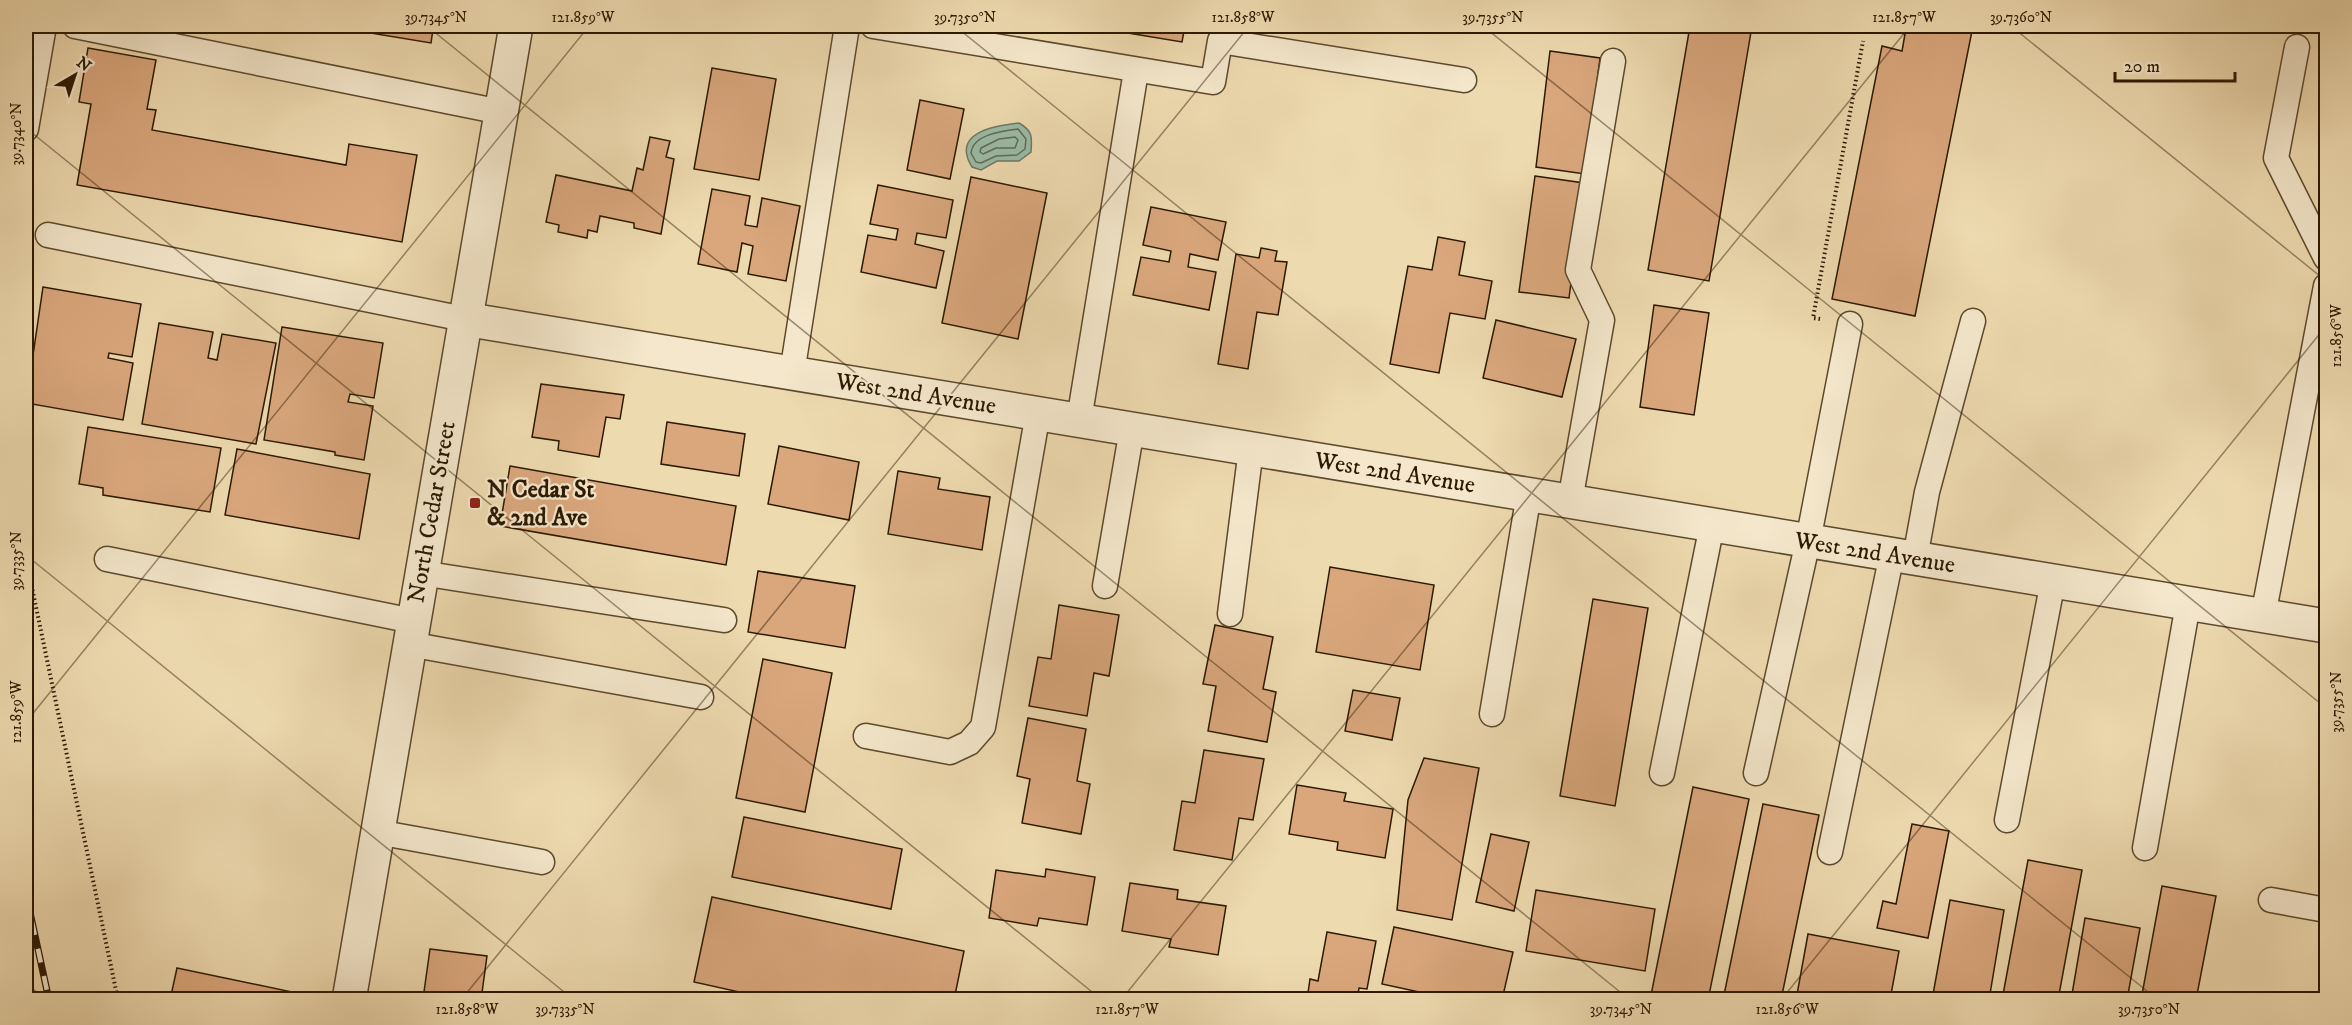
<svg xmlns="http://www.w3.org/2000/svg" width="2352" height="1025" viewBox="0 0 2352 1025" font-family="'IM FELL DW Pica',serif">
	<rect width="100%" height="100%" fill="#eedaaf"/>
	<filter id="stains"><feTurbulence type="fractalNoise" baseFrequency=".00333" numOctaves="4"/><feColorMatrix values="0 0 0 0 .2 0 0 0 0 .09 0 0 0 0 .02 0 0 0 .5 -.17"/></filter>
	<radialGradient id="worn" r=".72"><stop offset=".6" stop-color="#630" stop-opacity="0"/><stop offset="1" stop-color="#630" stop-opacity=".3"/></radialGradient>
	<!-- water -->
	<path fill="#9abba7" stroke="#6e7a65" stroke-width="1.5" d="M1019 123C1033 131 1032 137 1031 152L1019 161H997L981 170 972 167C951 133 993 126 1019 123Z"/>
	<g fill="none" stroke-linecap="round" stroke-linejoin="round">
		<!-- shore -->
		<g stroke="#636a54" stroke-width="1.5">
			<path d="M1018 129 1026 139 1025 149 1017 155 996 156 981 163 976 162 971 153C973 134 1003 131 1018 129Z"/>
			<path d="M1015 137 1018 140 1015 148H996L983 154 980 152 981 148 999 139Z"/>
		</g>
	</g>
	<!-- building -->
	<g fill="#daa77d" stroke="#2c1902" stroke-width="1.5">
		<path d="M328 26H446L445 31 433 29 431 43Z"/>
		<path d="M1104 26H1185L1182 42 1104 29Z"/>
		<path d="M1690 26H1752L1709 281 1648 270Z"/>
		<path d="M1866 26H1973L1915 316 1832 299 1882 46 1902 51 1905 34Z"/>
		<path d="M88 48 156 60 147 109 156 110 152 130 346 165 349 144 417 155 402 242 77 185 91 104 79 102Z"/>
		<path d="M1550 51 1600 58 1585 174 1536 167Z"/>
		<path d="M712 68 776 79 759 180 694 169Z"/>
		<path d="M920 100 964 109 950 179 907 170Z"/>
		<path d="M650 137 670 141 666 157 674 159 661 234 634 228V223L600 216 597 232 588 230 587 238 558 232 559 225 546 222 556 175 632 191 637 168 643 170Z"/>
		<path d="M1535 176 1584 183 1569 298 1519 292Z"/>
		<path d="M971 177 1047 193 1018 339 942 323Z"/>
		<path d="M878 185 953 200 946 238 917 233 915 244 944 251 936 288 861 272 868 235 896 240 898 229 870 224Z"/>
		<path d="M712 189 750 196 745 225 757 227 762 198 800 206 786 281 748 274 753 246 742 243 737 272 698 264Z"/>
		<path d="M1151 207 1226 222 1218 260 1190 254 1188 267 1216 272 1209 310 1133 295 1141 257 1169 262 1171 251 1143 245Z"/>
		<path d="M1438 237 1465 242 1459 275 1492 281 1485 319 1450 313 1439 373 1390 364 1408 266 1432 270Z"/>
		<path d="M1261 248 1277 251 1275 261 1287 262 1278 315 1257 312 1248 369 1218 364 1236 254 1259 258Z"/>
		<path d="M43 287 141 304 132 357 109 353 108 358 133 363 123 420 26 403Z"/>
		<path d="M1654 305 1709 313 1694 415 1640 407Z"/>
		<path d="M1496 320 1576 339 1562 397 1483 378Z"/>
		<path d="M159 323 213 332 208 358 217 360 222 334 276 343 256 444 142 424Z"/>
		<path d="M282 327 383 343 374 398 350 394 348 402 373 406 364 460 335 455V452L264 440Z"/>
		<path d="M541 384 624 395 620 419 606 417 599 457 558 450 559 441 532 437Z"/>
		<path d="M667 422 745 434 739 476 661 464Z"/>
		<path d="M88 427 221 448 210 512 103 495V488L79 484Z"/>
		<path d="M779 446 859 462 849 520 768 504Z"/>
		<path d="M237 449 370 474 359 539 225 515Z"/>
		<path d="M510 466 736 506 726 565 500 526Z"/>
		<path d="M898 471 940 478 938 489 990 497 982 550 888 534Z"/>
		<path d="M1330 567 1434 585 1420 670 1316 652Z"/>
		<path d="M758 571 855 586 845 648 748 632Z"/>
		<path d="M1593 599 1648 608 1615 806 1560 796Z"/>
		<path d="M1059 605 1119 615 1109 676 1094 673 1087 716 1029 706 1038 657 1051 659Z"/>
		<path d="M1215 625 1273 637 1263 689 1276 692 1267 742 1208 731 1216 686 1203 684Z"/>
		<path d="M763 659 832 673 805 812 736 798Z"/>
		<path d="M1353 690 1400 698 1392 740 1345 731Z"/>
		<path d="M1028 718 1086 729 1077 781 1090 784 1081 834 1022 823 1030 779 1017 776Z"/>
		<path d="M1204 750 1264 759 1253 820 1239 818 1232 860 1174 850 1182 801 1195 803Z"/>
		<path d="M1424 758 1479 768 1452 920 1397 910 1408 800Z"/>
		<path d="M1297 785 1346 793 1344 801 1393 809 1385 858 1337 850 1338 842 1289 834Z"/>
		<path d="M1693 787 1749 799 1708 1000H1650Z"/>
		<path d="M1763 804 1819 815 1781 1000H1723Z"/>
		<path d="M744 817 902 849 891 909 732 877Z"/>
		<path d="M1912 824 1949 831 1928 938 1877 928 1883 901 1896 904Z"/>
		<path d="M1491 834 1529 842 1514 911 1476 902Z"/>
		<path d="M2028 860 2082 870 2058 1000H2002Z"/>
		<path d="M1046 869 1095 877 1087 925 1039 918 1037 926 989 918 996 870 1045 877Z"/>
		<path d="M1130 883 1178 890 1177 899 1226 906 1218 955 1169 947 1171 939 1122 931Z"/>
		<path d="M2162 886 2216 896 2196 1000H2141Z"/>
		<path d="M1536 890 1655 909 1645 971 1526 951Z"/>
		<path d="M712 897 964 951 954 1000H775L694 982Z"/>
		<path d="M1950 900 2004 910 1989 1000H1932Z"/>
		<path d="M2085 918 2140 928 2127 1000H2071Z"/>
		<path d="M1394 927 1513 952 1502 1000H1456L1382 984Z"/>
		<path d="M1327 932 1376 941 1367 989 1359 988 1357 1000H1307L1310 979 1318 981Z"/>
		<path d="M1808 934 1899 951 1890 1000H1796Z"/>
		<path d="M430 949 487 956 481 1000 423 999Z"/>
		<path d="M177 968 297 993 296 1000H170Z"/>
		<path d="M1161 995 1189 1000H1160Z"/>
	</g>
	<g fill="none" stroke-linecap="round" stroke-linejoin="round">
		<!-- lane casing -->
		<g stroke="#5c492d" stroke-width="27">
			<g id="lane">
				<path d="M75 26 501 112"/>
				<path d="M873 26 1213 82 1220 41 1464 80"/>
				<path d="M2297 47 2276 158 2326 258"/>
				<path d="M26 129 44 26"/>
				<path d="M48 235 464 319"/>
				<path d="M792 373 847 26"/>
				<path d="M1079 420 1136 71"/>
				<path d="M1570 501 1602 320 1578 270 1613 61"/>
				<path d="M1915 558 1927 492 1973 321"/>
				<path d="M107 559 413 621"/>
				<path d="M421 573 724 620"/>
				<path d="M1105 586 1132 429"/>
				<path d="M1230 614 1251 449"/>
				<path d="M2263 616 2326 286"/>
				<path d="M409 644 701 697"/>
				<path d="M1492 714 1529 494"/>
				<path d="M866 736 950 752 969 743 983 727 1038 413"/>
				<path d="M1662 773 1712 525"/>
				<path d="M1756 773 1808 541 1850 324"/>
				<path d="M2007 820 2053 581"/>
				<path d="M377 832 542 862"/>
				<path d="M2145 848 2188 604"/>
				<path d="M1830 852 1892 554"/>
				<path d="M2271 900 2326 910"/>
			</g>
		</g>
		<!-- street casing -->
		<g stroke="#5c492d" stroke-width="36">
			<g id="street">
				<path d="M464 319 2326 626"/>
				<path d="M349 1000 516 26"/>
			</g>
		</g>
		<!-- path -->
		<g stroke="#2c1902" stroke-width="4" stroke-dasharray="1.5 3" stroke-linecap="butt">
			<path d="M1820 319 1813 318 1863 41"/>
			<path d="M26 559 118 1000"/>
		</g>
		<!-- lane -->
		<use href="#lane" stroke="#f4e7cb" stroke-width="24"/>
		<!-- street -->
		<use href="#street" stroke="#f4e7cb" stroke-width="33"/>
		<!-- rail casing -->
		<g stroke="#2c1902" stroke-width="7">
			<path id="rail" d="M26 894 49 1000"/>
		</g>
		<!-- rail -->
		<use href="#rail" stroke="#f4e7cb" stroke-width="4.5" stroke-dasharray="14" stroke-linecap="butt"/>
	</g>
	<!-- ticks -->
	<path fill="none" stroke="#2c1902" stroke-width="1.5" stroke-opacity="0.45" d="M427 26 1630 1000M955 26 2158 1000M1483 26 2326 708M2011 26 2326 281M26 128 1102 1000M26 555 574 1000M26 722 589 26M26 983 46 1000M461 1000 1249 26M1121 1000 1910 26M1781 1000 2326 326"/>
	<!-- markers -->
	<rect fill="#8f2418" stroke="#f4e7cb" stroke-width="2" x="469" y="497" width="12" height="12" rx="3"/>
	<g text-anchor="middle" stroke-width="4.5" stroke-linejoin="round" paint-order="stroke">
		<!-- street labels -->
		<g font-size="24" fill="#2c1902" stroke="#f4e7cb">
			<text transform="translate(916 393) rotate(9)" y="8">West 2nd Avenue</text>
			<text transform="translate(1395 472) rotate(9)" y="8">West 2nd Avenue</text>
			<text transform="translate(431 512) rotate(-80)" y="8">North Cedar Street</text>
			<text transform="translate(1875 552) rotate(9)" y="8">West 2nd Avenue</text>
		</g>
		<!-- poi labels -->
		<g font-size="24" font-weight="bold" fill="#2c1902" stroke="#f4e7cb" text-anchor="start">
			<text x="487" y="497">N Cedar St<tspan x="487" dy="28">&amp; 2nd Ave</tspan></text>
		</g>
	</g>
	<!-- margin -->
	<rect width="2352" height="1025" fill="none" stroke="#eedaaf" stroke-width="66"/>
	<!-- north arrow -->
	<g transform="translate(75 75) rotate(39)" stroke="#f4e7cb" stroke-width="4.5" paint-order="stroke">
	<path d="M0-4.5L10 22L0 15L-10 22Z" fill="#2c1902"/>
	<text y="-9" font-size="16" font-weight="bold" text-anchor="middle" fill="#2c1902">N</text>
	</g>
	<!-- scale -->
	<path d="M2115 72v9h120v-9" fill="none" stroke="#2c1902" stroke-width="3"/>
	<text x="2124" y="72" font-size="18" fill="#2c1902" stroke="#f4e7cb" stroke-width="4.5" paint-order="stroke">20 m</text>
	<rect x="33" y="33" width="2286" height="959" fill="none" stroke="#2c1902" stroke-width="2"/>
	<g font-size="15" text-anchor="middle" fill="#2c1902">
		<text x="436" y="22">39.7345°N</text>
		<text x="583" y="22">121.859°W</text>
		<text x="965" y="22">39.7350°N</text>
		<text x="1243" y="22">121.858°W</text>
		<text x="1493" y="22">39.7355°N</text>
		<text x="1904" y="22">121.857°W</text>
		<text x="2021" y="22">39.7360°N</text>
		<text transform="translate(16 134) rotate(-90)" y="5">39.7340°N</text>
		<text transform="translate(2336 336) rotate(-90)" y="5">121.856°W</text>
		<text transform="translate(16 561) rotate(-90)" y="5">39.7335°N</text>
		<text transform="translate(2336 702) rotate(-90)" y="5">39.7355°N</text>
		<text transform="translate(16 712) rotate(-90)" y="5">121.859°W</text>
		<text x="467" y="1014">121.858°W</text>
		<text x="565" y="1014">39.7335°N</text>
		<text x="1127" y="1014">121.857°W</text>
		<text x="1621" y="1014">39.7345°N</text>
		<text x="1787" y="1014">121.856°W</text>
		<text x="2149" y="1014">39.7350°N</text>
	</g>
	<rect width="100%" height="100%" filter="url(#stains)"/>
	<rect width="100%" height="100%" fill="url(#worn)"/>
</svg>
